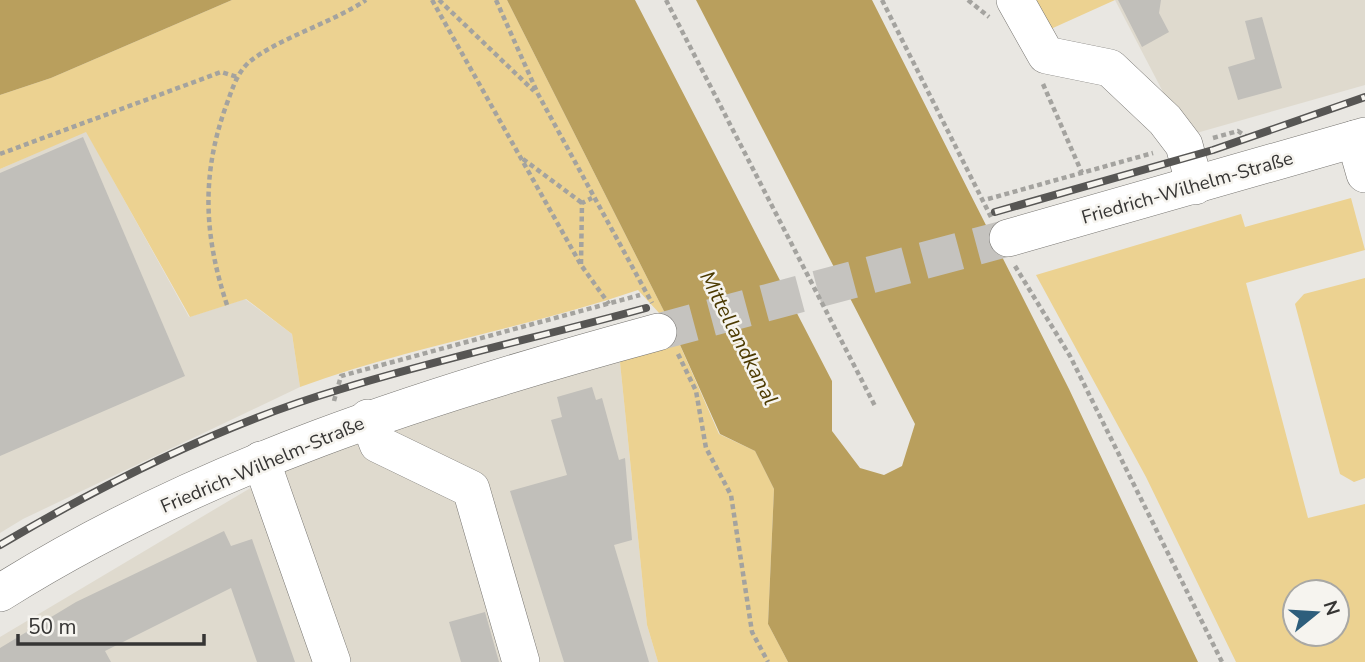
<svg xmlns="http://www.w3.org/2000/svg" width="1365" height="662" viewBox="0 0 1365 662" font-family="'Nunito Sans',sans-serif">
	<rect width="100%" height="100%" fill="#e9e7e2"/>
	<!-- built -->
	<g fill="#dfdace">
		<path d="M1115 0H1365V85L1186 136Z"/>
		<path d="M86 131 189 317 245 299 292 334 300 387 23 519 0 533V169Z"/>
		<path d="M618 343 647 625 658 662H0V637L368 418Z"/>
	</g>
	<!-- green -->
	<g fill="#ecd291" fill-rule="evenodd">
		<path d="M232 0H507L672 327 719 434 755 451 774 489 768 624 788 662H658L647 625 618 343 672 327 638 290C527 328 410 346 300 387L292 334 246 299 190 317 86 132 0 169V95L51 78Z"/>
		<path d="M1014 0H1115L1033 37Z"/>
		<path d="M1351 198 1365 250 1246 283 1308 518 1365 504V662H1236L1146 477 1036 275 1241 214 1245 227ZM1295 592H1337V634H1295Z"/>
		<path d="M1365 278V478L1354 482 1340 474 1295 304 1304 294Z"/>
	</g>
	<!-- water -->
	<g fill="#b99f5d">
		<path d="M0 0H232L51 78 0 95Z"/>
		<path d="M507 0H635L832 381V431L860 468 884 475 902 466 915 424 696 0H872L1069 389 1198 662H788L768 624 774 489 755 451 720 434 672 327Z"/>
	</g>
	<!-- building -->
	<g fill="#c1bfba">
		<path d="M1118 0H1161L1159 13 1169 32 1142 47Z"/>
		<path d="M1262 17 1282 88 1238 100 1228 67 1255 59 1245 21Z"/>
		<path d="M83 137 185 376 0 456V173Z"/>
		<path d="M592 387 596 400 602 398 619 460 625 458 632 540 614 545 649 662H564L510 491 567 475 551 420 562 417 557 397Z"/>
		<path d="M224 531 231 546 252 539 295 662H257L231 588 105 651 111 662H0V648L76 602Z"/>
		<path d="M485 612 499 662H461L449 622Z"/>
	</g>
	<g fill="none" stroke-linecap="round" stroke-linejoin="round">
		<!-- minor-tunnel -->
		<path stroke="#c5c3bf" stroke-width="37" stroke-dasharray="37 18" stroke-linecap="butt" d="M658 332 1008 238"/>
		<!-- minor casing -->
		<g stroke="#767470" stroke-width="38">
			<g id="minor">
				<path d="M1015 0 1046 55 1110 68 1165 120 1184 145 1195 186"/>
				<path d="M1355 139 1365 174"/>
				<path d="M1008 238 1365 136"/>
				<path d="M368 418 378 444 471 489 521 662"/>
				<path d="M261 460 332 662"/>
				<path d="M0 593C202 466 430 394 658 332"/>
			</g>
		</g>
		<!-- path -->
		<g stroke="#a4a39f" stroke-width="4.5" stroke-dasharray="5 3.5" stroke-linecap="butt">
			<path d="M432 0 581 265 609 304"/>
			<path d="M439 0 534 91"/>
			<path d="M496 0 538 94 652 303"/>
			<path d="M666 0 875 406"/>
			<path d="M882 0 991 217"/>
			<path d="M968 0 989 17"/>
			<path d="M1043 84 1082 173"/>
			<path d="M1213 138 1238 131 1247 137"/>
			<path d="M0 154 221 72 237 77"/>
			<path d="M523 159 582 203"/>
			<path d="M988 199 1153 153"/>
			<path d="M581 264 582 203 592 198"/>
			<path d="M1015 266 1070 356 1222 662"/>
			<path d="M227 305C204 236 201 175 226 106 232 90 236 75 248 63 276 39 332 23 366 0"/>
			<path d="M678 354 696 391 706 448 731 495 752 632 768 662"/>
			<path d="M334 401 341 376 640 295"/>
		</g>
		<!-- minor -->
		<use href="#minor" stroke="#fff" stroke-width="37"/>
		<!-- rail casing -->
		<g stroke="#575654" stroke-width="8">
			<g id="rail">
				<path d="M995 212 1213 150 1365 97"/>
				<path d="M0 545C105 483 220 425 338 390 439 359 544 336 646 308"/>
			</g>
		</g>
		<!-- rail -->
		<use href="#rail" stroke="#f6f4ef" stroke-width="5" stroke-dasharray="16" stroke-linecap="butt"/>
	</g>
	<g text-anchor="middle" stroke-width="5" stroke-linejoin="round" paint-order="stroke">
		<!-- street labels -->
		<g font-size="19" fill="#363534" stroke="#f6f4ef">
			<text transform="translate(1187 187) rotate(-16)" y="7">Friedrich-Wilhelm-Straße</text>
			<text transform="translate(262 464) rotate(-23)" y="7">Friedrich-Wilhelm-Straße</text>
		</g>
		<!-- water labels -->
		<g font-size="21" font-style="italic" fill="#4c3a01" stroke="#f6f4ef">
			<text transform="translate(739 338) rotate(63)" y="7">Mittellandkanal</text>
		</g>
	</g>
	<!-- north arrow -->
	<g transform="translate(1316 613) rotate(72)"><circle r="33" fill="#f6f4ef" stroke="#a9a8a4" stroke-width="2"/>
	<path d="M0-5L12 26L0 18L-12 26Z" fill="#2e5e7c"/>
	<text y="-10" font-size="19" font-weight="bold" text-anchor="middle" fill="#363534">N</text>
	</g>
	<!-- scale -->
	<path d="M18 634v10h186v-10" fill="none" stroke="#363534" stroke-width="3.5"/>
	<text x="28" y="634" font-size="21" fill="#363534" stroke="#f6f4ef" stroke-width="5" paint-order="stroke">50 m</text>
</svg>
